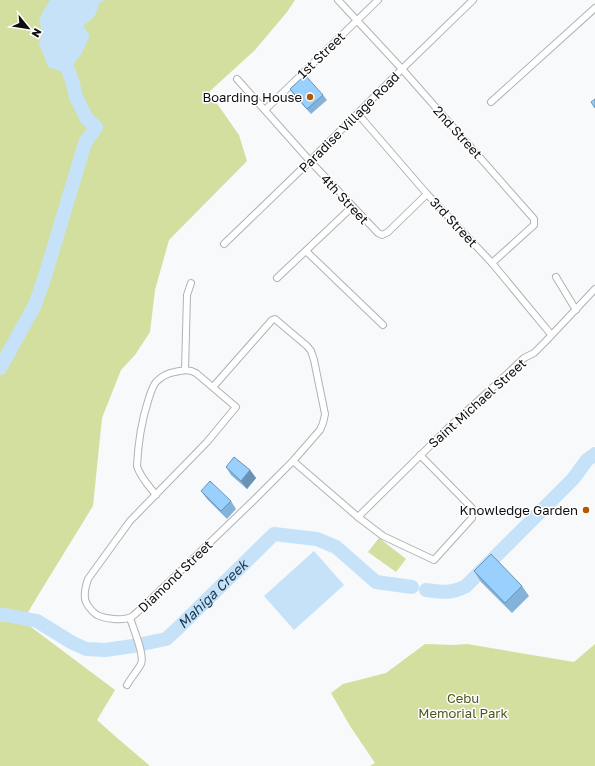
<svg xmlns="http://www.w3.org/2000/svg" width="595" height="766" viewBox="0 0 595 766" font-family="'Golos Text',sans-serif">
	<rect width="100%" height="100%" fill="#f7f9fb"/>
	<!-- green -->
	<g fill="#d2df9e">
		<path d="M0 0H295L287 12 255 50 209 92 239 135 247 161 169 240 155 290 150 332 135 355 121 370 102 418 93 506 37 597 23 621 115 690 97 720 116 737 150 766H0Z"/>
		<path d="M379 538 406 559 396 572 368 552Z"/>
		<path d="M425 644 454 645 467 644 574 662 595 644V766H370L375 763 350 726 331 693 343 684 386 673Z"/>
	</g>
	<!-- water -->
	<g fill="#c6e2f9">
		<path d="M50 0H105L99 3C96 17 94 18 83 26L89 34V37L82 53 72 66 63 72 48 67 45 58 39 45 42 32 39 20 43 11Z"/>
		<path d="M314 551 344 585 294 630 264 596Z"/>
	</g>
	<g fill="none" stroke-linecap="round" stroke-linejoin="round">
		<!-- river -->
		<g stroke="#c6e2f9" stroke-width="14">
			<path d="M0 368 35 305 45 276 85 143 96 127 87 119 76 97 73 84 68 69"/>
			<path d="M426 590C442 592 451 594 466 586L573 479 587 460 595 454"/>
			<path id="s1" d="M0 615H6L37 621 71 642 86 649 105 650 133 646 166 639 175 631 274 534 317 539 336 547 376 582 412 587"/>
		</g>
		<!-- minor casing -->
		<g stroke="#b0b2b3" stroke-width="8">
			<g id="minor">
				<path d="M338 0 402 69 534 219V225L492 263"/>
				<path d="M237 79 310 161 378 233 382 235 388 232 427 194"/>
				<path d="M491 102 595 8"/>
				<path d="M265 110 378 0"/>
				<path d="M358 114 427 194 492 263 549 332"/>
				<path d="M224 244 310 161 402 69 473 0"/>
				<path d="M306 251 383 325"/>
				<path d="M556 277 576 310"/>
				<path d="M277 278 352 207"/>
				<path d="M185 370 187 295 191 283"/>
				<path d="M293 461 358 517 383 536 434 560 472 518V508L420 455"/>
				<path d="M156 495C149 486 140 477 137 466 138 444 141 423 148 401 150 395 152 387 156 382 162 376 168 373 175 372 183 370 189 369 196 373L236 407 207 442 130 521 88 579C86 585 84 592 85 598 85 603 92 612 97 615 105 619 123 621 131 617 135 615 139 610 143 607L253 501 293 461 320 430 323 423 325 414 314 360 311 351 307 346 275 319 272 320 213 387"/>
				<path d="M358 517 447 429 490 390 524 358 534 353 546 341 595 289"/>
				<path d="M127 685C131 678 137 671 141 664 145 655 133 628 130 618"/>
			</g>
		</g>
		<!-- minor -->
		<use href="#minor" stroke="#fff" stroke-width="6"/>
	</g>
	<!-- wall -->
	<g fill="#84b3da">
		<path d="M290 89 323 95 327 100 311 114 293 94Z"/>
		<path d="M226 467 250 470 256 478 247 489 231 475Z"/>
		<path d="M201 491 231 501 236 509 227 519 207 499Z"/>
		<path d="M474 571 522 586 529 596 512 613 481 582Z"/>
	</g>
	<!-- shaded-wall -->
	<path fill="#6b92b2" d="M250 470 256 478 247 489 241 481Z"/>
	<!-- building -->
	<g fill="#99d0fe" stroke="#6b92b2">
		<path d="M305 75 323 95 307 109 290 89Z"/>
		<path d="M595 99V108L591 102Z"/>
		<path d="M234 457 250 470 241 481 226 467Z"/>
		<path d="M210 481 231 501 221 511 201 491Z"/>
		<path d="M491 554 522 586 505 603 474 571Z"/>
	</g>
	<!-- markers -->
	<g fill="#b55900" stroke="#fff" stroke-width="1.5">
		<circle cx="310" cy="97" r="4"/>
		<circle cx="586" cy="510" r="4"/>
	</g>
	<g text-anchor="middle" stroke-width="3" stroke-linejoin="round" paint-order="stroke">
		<!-- street labels -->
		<g font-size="13" fill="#0f0f10" stroke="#fff">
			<text transform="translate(321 55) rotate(-44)" y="5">1st Street</text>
			<text transform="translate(349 122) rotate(-45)" y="5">Paradise Village Road</text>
			<text transform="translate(458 132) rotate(48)" y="5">2nd Street</text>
			<text transform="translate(345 199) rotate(47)" y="5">4th Street</text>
			<text transform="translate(454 222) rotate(47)" y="5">3rd Street</text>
			<text transform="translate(477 403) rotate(-42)" y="5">Saint Michael Street</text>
			<text transform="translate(175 576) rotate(-44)" y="5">Diamond Street</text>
		</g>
		<!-- poi labels -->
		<g font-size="13" fill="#0f0f10" stroke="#fff" text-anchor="end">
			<text x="302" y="102">Boarding House</text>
			<text x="578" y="515">Knowledge Garden</text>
		</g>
		<!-- park labels -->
		<g font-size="13" fill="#4d571b" stroke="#fff">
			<text x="463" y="703">Cebu<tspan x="463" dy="15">Memorial Park</tspan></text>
		</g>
		<!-- water labels -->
		<g font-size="14" font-style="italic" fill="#17384e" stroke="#fff">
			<text dy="5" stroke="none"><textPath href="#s1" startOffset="240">Mahiga Creek</textPath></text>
		</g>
	</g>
	<!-- north arrow -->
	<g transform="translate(28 28) rotate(120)" stroke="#ffffff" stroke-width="3" paint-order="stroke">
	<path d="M0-3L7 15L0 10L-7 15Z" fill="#0f0f10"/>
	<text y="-6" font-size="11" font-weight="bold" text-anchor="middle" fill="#0f0f10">N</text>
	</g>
</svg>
